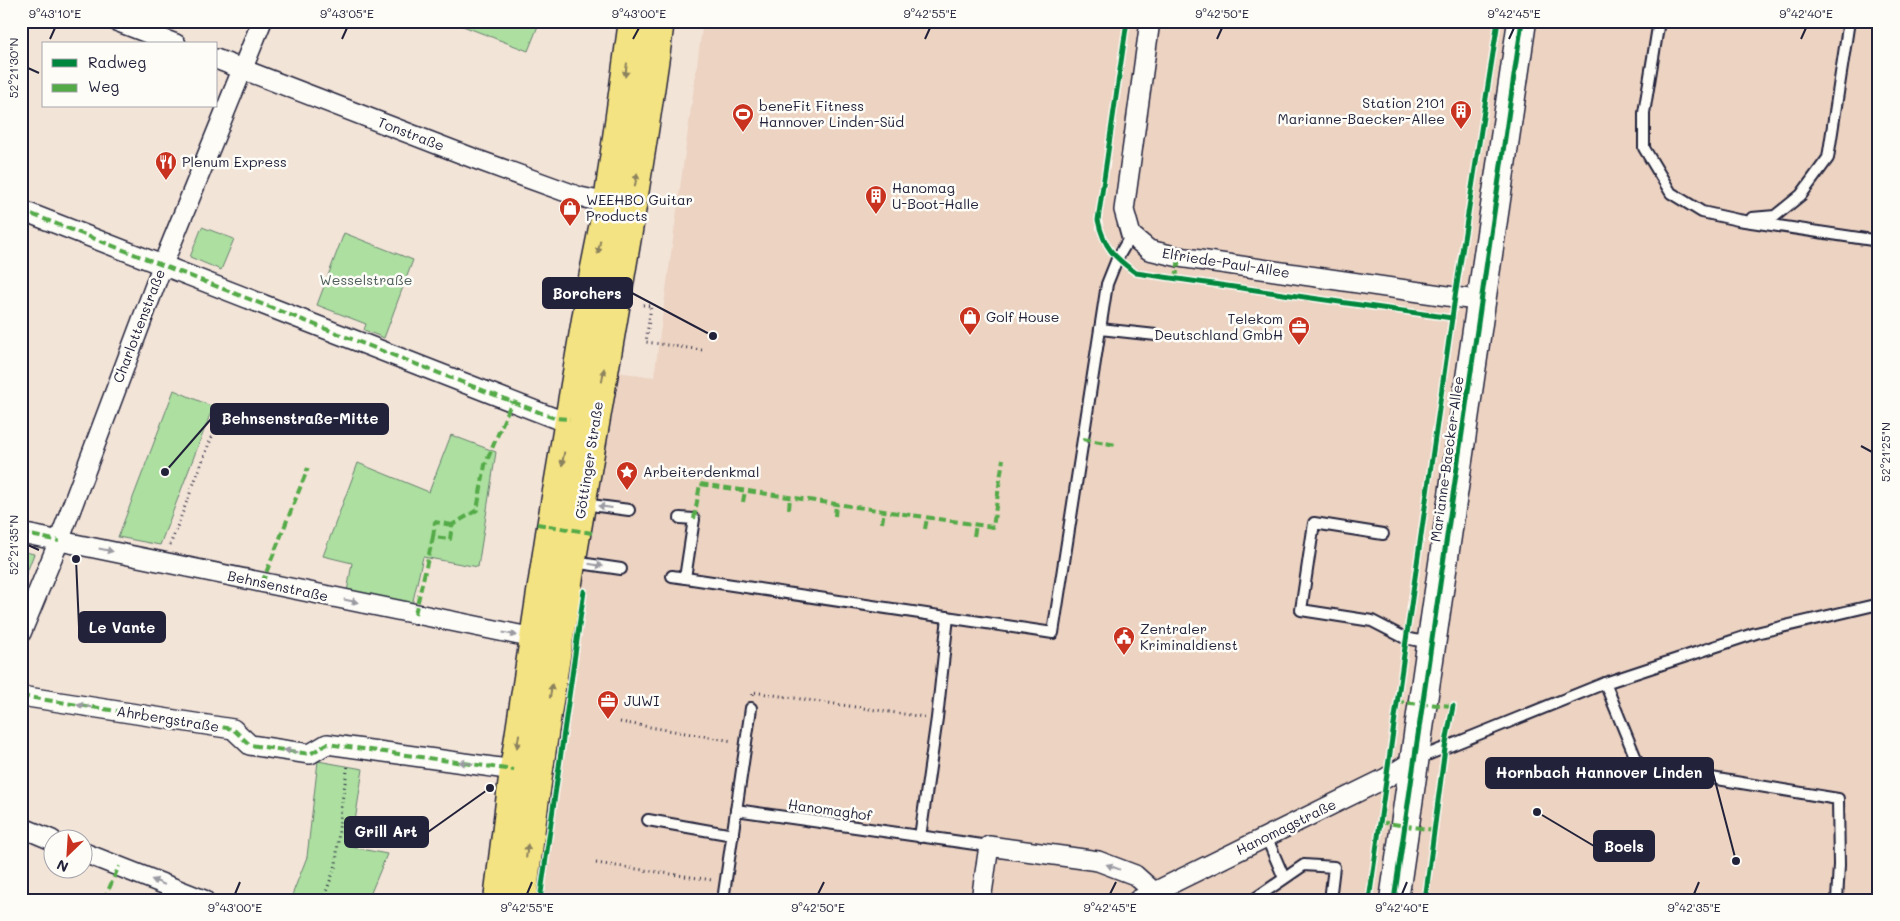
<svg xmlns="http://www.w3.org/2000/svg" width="1900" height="921" viewBox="0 0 1900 921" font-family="Mali,sans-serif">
	<rect width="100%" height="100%" fill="#f3e4d8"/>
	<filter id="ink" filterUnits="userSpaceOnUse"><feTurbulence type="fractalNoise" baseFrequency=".02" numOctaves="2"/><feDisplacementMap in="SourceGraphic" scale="10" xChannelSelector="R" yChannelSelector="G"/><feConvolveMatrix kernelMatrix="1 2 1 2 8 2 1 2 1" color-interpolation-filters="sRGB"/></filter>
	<g filter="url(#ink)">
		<!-- built -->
		<path fill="#ecd3c2" d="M703 21H1879V900H534L609 371 654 377Z"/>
		<!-- green -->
		<g fill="#acdfa0" stroke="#67806e">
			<path d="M450 21H540L528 51Z"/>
			<path d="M202 227 234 239 221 270 190 257Z"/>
			<path d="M344 233 413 260 384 338 364 330 366 324 317 305Z"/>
			<path d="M174 390 213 407 160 545 118 537Z"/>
			<path d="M451 435 496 452 478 567 423 557 412 605 347 592 352 563 323 556 358 463 429 492Z"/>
			<path d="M21 551 34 554 21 587Z"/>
			<path d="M318 761 363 769 351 847 387 854 368 900H290L307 857Z"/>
		</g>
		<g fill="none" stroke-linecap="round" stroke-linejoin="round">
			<!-- lane casing -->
			<g stroke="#22223b" stroke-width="14">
				<g id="lane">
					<path d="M1659 21 1644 113V148L1671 193 1702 212 1738 220 1879 241"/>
					<path d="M1752 218 1775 216 1801 195 1828 158 1849 21"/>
					<path d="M1100 329 1156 335"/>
					<path d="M583 504 629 510"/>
					<path d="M680 518 694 519 685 578"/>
					<path d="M1383 534 1314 523 1301 610 1372 621 1405 638 1430 643"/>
					<path d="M573 562 621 569"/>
					<path d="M672 576 1053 633 1107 284 1117 259 1131 235"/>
					<path d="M1605 683 1639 766 1838 799 1839 865 1837 900"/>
					<path d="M1417 759 1605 683 1756 633 1879 604"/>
					<path d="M736 810 989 846"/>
					<path d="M648 820 733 835"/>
					<path d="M1266 836 1284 878"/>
					<path d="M920 837 937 718 948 617"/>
					<path d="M723 900 751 708"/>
					<path d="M1253 900 1304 865 1334 867 1330 900"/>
				</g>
			</g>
			<!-- street casing -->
			<g stroke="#22223b" stroke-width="22">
				<g id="street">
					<path d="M116 21 176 44"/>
					<path d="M1150 21 1124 210 1131 235 1149 250 1179 257 1482 301"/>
					<path d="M216 59 478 160 580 197 608 203"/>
					<path d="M21 210 554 418 570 419"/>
					<path d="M21 533 534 638"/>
					<path d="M21 633 59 541 163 264 262 21"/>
					<path d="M21 696 233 729 250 745 310 754 327 744 514 770"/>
					<path d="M21 827 52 840"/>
					<path d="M82 852 204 900"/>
					<path d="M981 900 989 846 1098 861 1135 875 1154 892"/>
					<path d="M1138 900 1386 778 1416 759"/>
				</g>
			</g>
			<!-- secondary casing -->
			<g stroke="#22223b" stroke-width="31">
				<path id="secondary" d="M1394 900 1522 21"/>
			</g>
			<!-- primary casing -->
			<g stroke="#22223b" stroke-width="31">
				<g id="primary">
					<path d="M498 900 514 770 551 527 593 278 608 203 633 21"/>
					<path d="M522 900C556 605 620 315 660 21"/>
				</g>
			</g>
			<!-- path -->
			<g stroke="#22223b" stroke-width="3" stroke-dasharray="1 4" stroke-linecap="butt">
				<path d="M643 305 651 306 646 342 702 350"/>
				<path d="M170 545 216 426"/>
				<path d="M753 695V692L924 717"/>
				<path d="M620 722 733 741"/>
				<path d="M596 863 712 880"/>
				<path d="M323 900 336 865 341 807 348 765"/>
			</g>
			<!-- lane -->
			<use href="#lane" stroke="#fdfcf7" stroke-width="10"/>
			<!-- street -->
			<use href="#street" stroke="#fdfcf7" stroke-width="19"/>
			<!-- secondary -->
			<use href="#secondary" stroke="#fdfcf7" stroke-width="28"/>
			<!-- primary -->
			<use href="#primary" stroke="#f4e382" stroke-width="28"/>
			<!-- quiet -->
			<g stroke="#53aa46" stroke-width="4" stroke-dasharray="8 4" stroke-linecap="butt">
				<path d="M21 210 554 418 570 419"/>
				<path d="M1176 279 1179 257"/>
				<path d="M1083 439 1116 445"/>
				<path d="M743 502 745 491"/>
				<path d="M789 509 790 497"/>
				<path d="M835 516 836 504"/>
				<path d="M694 519 700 484 993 527 1003 459"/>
				<path d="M882 523 884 511"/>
				<path d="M537 524 592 533"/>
				<path d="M925 529 927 518"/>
				<path d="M21 533 59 541"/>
				<path d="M974 536 976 525"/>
				<path d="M433 537 435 522 452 525"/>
				<path d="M262 583 308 468"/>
				<path d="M415 614 433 537 450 539 452 525 477 510 485 465 512 401"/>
				<path d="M21 696 233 729 250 745 310 754 327 744 514 770"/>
				<path d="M1396 702 1453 706V709"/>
				<path d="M1380 822 1434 830"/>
				<path d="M104 900 119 866"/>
			</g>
			<!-- cycleway casing -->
			<g stroke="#fdfcf7" stroke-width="8">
				<g id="cycleway">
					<path d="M1127 21 1098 220C1104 248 1114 257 1136 273L1452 318"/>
					<path d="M540 900 584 591"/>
					<path d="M1369 900 1455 297 1498 21"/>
					<path d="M1394 900 1522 21"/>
					<path d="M1425 900 1445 748 1453 706"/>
				</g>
			</g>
			<!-- cycleway -->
			<use href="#cycleway" stroke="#00873e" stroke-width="5"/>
		</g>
		<!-- one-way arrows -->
		<defs><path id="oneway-solid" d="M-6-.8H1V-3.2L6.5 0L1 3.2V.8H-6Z" transform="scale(1.25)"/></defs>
		<g fill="#8b825e">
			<use href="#oneway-solid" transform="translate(626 70) rotate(98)"/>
			<use href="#oneway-solid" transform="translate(636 180) rotate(-80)"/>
			<use href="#oneway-solid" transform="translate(599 247) rotate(101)"/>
			<use href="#oneway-solid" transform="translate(603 375) rotate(-81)"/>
			<use href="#oneway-solid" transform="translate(563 459) rotate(100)"/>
			<use href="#oneway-solid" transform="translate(551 691) rotate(-81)"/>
			<use href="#oneway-solid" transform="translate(518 741) rotate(99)"/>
			<use href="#oneway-solid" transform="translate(527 851) rotate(-83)"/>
		</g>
		<g fill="#9a9aa2">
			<use href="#oneway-solid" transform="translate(605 507) rotate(-172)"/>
			<use href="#oneway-solid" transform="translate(106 550) rotate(12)"/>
			<use href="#oneway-solid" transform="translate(596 565) rotate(9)"/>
			<use href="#oneway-solid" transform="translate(351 601) rotate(12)"/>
			<use href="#oneway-solid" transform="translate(510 634) rotate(11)"/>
			<use href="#oneway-solid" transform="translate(84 706) rotate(-171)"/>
			<use href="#oneway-solid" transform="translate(291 751) rotate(-171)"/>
			<use href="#oneway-solid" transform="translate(466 763) rotate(-172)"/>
			<use href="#oneway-solid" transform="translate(1113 867) rotate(-159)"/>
			<use href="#oneway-solid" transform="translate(158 882) rotate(-158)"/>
		</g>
	</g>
	<!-- ticks -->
	<path fill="none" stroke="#22223b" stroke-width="2" d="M50 39 55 28M342 39 347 28M633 39 639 28M925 39 930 28M1217 39 1222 28M1509 39 1514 28M1801 39 1806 28M28 68 39 73M1861 446 1872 452M28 545 39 550M235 894 240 882M527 894 532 882M818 894 824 882M1110 894 1116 882M1402 894 1407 882M1694 894 1699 882"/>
	<!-- icons -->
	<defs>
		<g id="building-pin" transform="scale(1.125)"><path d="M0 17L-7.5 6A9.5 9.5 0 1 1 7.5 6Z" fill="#c8321e" stroke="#fdfcf7"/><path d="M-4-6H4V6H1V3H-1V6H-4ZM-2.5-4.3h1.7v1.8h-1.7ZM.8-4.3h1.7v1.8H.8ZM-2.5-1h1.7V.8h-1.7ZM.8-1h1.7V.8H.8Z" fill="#fff"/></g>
		<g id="stadium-pin" transform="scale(1.125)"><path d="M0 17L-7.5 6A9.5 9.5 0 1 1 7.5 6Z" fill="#c8321e" stroke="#fdfcf7"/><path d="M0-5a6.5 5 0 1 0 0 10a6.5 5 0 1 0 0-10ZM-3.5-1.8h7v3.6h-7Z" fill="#fff"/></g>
		<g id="restaurant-pin" transform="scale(1.125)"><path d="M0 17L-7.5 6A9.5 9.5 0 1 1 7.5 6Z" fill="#c8321e" stroke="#fdfcf7"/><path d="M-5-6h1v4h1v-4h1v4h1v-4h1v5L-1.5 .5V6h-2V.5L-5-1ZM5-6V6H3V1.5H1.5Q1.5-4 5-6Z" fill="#fff"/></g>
		<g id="shop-pin" transform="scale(1.125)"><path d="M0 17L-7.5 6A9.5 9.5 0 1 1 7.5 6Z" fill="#c8321e" stroke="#fdfcf7"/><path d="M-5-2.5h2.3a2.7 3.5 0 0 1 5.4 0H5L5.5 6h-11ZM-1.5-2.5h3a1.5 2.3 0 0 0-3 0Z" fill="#fff"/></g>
		<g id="office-pin" transform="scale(1.125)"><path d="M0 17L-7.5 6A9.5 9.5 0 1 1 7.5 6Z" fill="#c8321e" stroke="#fdfcf7"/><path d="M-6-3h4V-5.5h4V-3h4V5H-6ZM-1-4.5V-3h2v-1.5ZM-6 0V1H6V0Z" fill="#fff"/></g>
		<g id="sight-pin" transform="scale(1.125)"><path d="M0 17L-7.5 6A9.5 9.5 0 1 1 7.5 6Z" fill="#c8321e" stroke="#fdfcf7"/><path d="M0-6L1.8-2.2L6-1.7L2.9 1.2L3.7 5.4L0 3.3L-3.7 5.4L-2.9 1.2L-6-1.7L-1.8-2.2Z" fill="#fff"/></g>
		<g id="civic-pin" transform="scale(1.125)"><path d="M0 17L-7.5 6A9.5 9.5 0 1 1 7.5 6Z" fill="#c8321e" stroke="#fdfcf7"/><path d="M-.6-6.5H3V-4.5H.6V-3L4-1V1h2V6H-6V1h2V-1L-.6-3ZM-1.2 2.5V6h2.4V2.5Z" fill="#fff"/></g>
	</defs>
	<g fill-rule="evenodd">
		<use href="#building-pin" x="1461" y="111"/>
		<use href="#stadium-pin" x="743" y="114"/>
		<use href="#restaurant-pin" x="166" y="162"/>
		<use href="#building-pin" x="876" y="196"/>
		<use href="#shop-pin" x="570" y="208"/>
		<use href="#shop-pin" x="970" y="317"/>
		<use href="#office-pin" x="1299" y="327"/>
		<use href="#sight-pin" x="627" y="472"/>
		<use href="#civic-pin" x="1124" y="637"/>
		<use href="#office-pin" x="608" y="701"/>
	</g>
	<g text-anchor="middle" stroke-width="5" stroke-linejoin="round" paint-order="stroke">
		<!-- poi labels -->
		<g font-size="14" fill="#22223b" stroke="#fdfcf7" text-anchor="start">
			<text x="1445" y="108" text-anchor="end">Station 2101<tspan x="1445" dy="16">Marianne-Baecker-Allee</tspan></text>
			<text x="759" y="111">beneFit Fitness<tspan x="759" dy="16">Hannover Linden-Süd</tspan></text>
			<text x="182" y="167">Plenum Express</text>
			<text x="892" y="193">Hanomag<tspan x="892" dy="16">U-Boot-Halle</tspan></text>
			<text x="586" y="205">WEEHBO Guitar<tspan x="586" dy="16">Products</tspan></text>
			<text x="986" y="322">Golf House</text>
			<text x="1283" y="324" text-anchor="end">Telekom<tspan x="1283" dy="16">Deutschland GmbH</tspan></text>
			<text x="643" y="477">Arbeiterdenkmal</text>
			<text x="1140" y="634">Zentraler<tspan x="1140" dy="16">Kriminaldienst</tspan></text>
			<text x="624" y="706">JUWI</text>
		</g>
		<!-- street labels -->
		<g font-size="14" fill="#22223b" stroke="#fdfcf7">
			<text transform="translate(411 134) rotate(21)" y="5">Tonstraße</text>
			<text transform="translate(1226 263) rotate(9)" y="5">Elfriede-Paul-Allee</text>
			<text transform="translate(139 326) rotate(-69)" y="5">Charlottenstraße</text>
			<text transform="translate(1447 459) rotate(-82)" y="5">Marianne-Baecker-Allee</text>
			<text transform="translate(589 460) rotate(-81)" y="5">Göttinger Straße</text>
			<text transform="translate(278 586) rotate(12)" y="5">Behnsenstraße</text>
			<text transform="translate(168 719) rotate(9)" y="5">Ahrbergstraße</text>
			<text transform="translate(830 810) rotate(8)" y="5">Hanomaghof</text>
			<text transform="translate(1286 827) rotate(-26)" y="5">Hanomagstraße</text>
		</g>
		<!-- park labels -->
		<g font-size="14" fill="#4b5b59" stroke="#fdfcf7">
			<text x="366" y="285">Wesselstraße</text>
		</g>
	</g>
	<!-- callouts -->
	<path fill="none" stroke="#22223b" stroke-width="2" d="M713 336L632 293M165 472L211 419M76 559L79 627M1736 861L1713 773M490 788L428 832M1537 812L1594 846"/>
	<g fill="#22223b" stroke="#fdfcf7" stroke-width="2">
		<circle cx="713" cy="336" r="5"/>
		<circle cx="165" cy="472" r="5"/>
		<circle cx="76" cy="559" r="5"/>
		<circle cx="1736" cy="861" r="5"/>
		<circle cx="490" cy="788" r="5"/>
		<circle cx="1537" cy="812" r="5"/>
	</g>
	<g fill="#22223b" stroke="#22223b" stroke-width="2">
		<rect x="543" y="278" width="89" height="30" rx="5"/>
		<rect x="211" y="404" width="177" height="30" rx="5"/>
		<rect x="79" y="612" width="86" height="30" rx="5"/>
		<rect x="1486" y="758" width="227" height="30" rx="5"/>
		<rect x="345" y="817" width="83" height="30" rx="5"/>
		<rect x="1594" y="831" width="60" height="30" rx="5"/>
	</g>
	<g font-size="15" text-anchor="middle" font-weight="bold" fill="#fff">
		<text x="587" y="299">Borchers</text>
		<text x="300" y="424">Behnsenstraße-Mitte</text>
		<text x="122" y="633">Le Vante</text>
		<text x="1599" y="778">Hornbach Hannover Linden</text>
		<text x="386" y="837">Grill Art</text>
		<text x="1624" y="852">Boels</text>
	</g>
	<!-- margin -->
	<rect width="1900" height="921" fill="none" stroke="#fdfcf7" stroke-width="55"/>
	<!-- legend -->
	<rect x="42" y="42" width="175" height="65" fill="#fdfcf7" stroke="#a5a5ac"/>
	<rect x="52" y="59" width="25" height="8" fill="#00873e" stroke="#a5a5ac"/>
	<text x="88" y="68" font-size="15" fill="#22223b">Radweg</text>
	<rect x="52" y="84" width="25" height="8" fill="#53aa46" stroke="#a5a5ac"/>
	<text x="88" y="92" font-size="15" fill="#22223b">Weg</text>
	<!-- north arrow -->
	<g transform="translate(68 854) rotate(205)"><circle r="24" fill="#fdfcf7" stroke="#a5a5ac"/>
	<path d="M0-4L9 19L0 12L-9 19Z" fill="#c8321e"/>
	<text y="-8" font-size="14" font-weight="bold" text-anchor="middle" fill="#22223b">N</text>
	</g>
	<rect x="28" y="28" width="1844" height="866" fill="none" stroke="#22223b" stroke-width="2"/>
	<g font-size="12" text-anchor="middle" fill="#22223b">
		<text x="55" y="18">9°43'10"E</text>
		<text x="347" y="18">9°43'05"E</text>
		<text x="639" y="18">9°43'00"E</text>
		<text x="930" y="18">9°42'55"E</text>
		<text x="1222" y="18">9°42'50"E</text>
		<text x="1514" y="18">9°42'45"E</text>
		<text x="1806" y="18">9°42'40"E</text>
		<text transform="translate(14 68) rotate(-90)" y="4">52°21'30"N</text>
		<text transform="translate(1886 452) rotate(-90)" y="4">52°21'25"N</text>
		<text transform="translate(14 545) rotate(-90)" y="4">52°21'35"N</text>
		<text x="235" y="912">9°43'00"E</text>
		<text x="527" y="912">9°42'55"E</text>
		<text x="818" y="912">9°42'50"E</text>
		<text x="1110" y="912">9°42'45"E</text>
		<text x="1402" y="912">9°42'40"E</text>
		<text x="1694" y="912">9°42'35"E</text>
	</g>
</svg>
